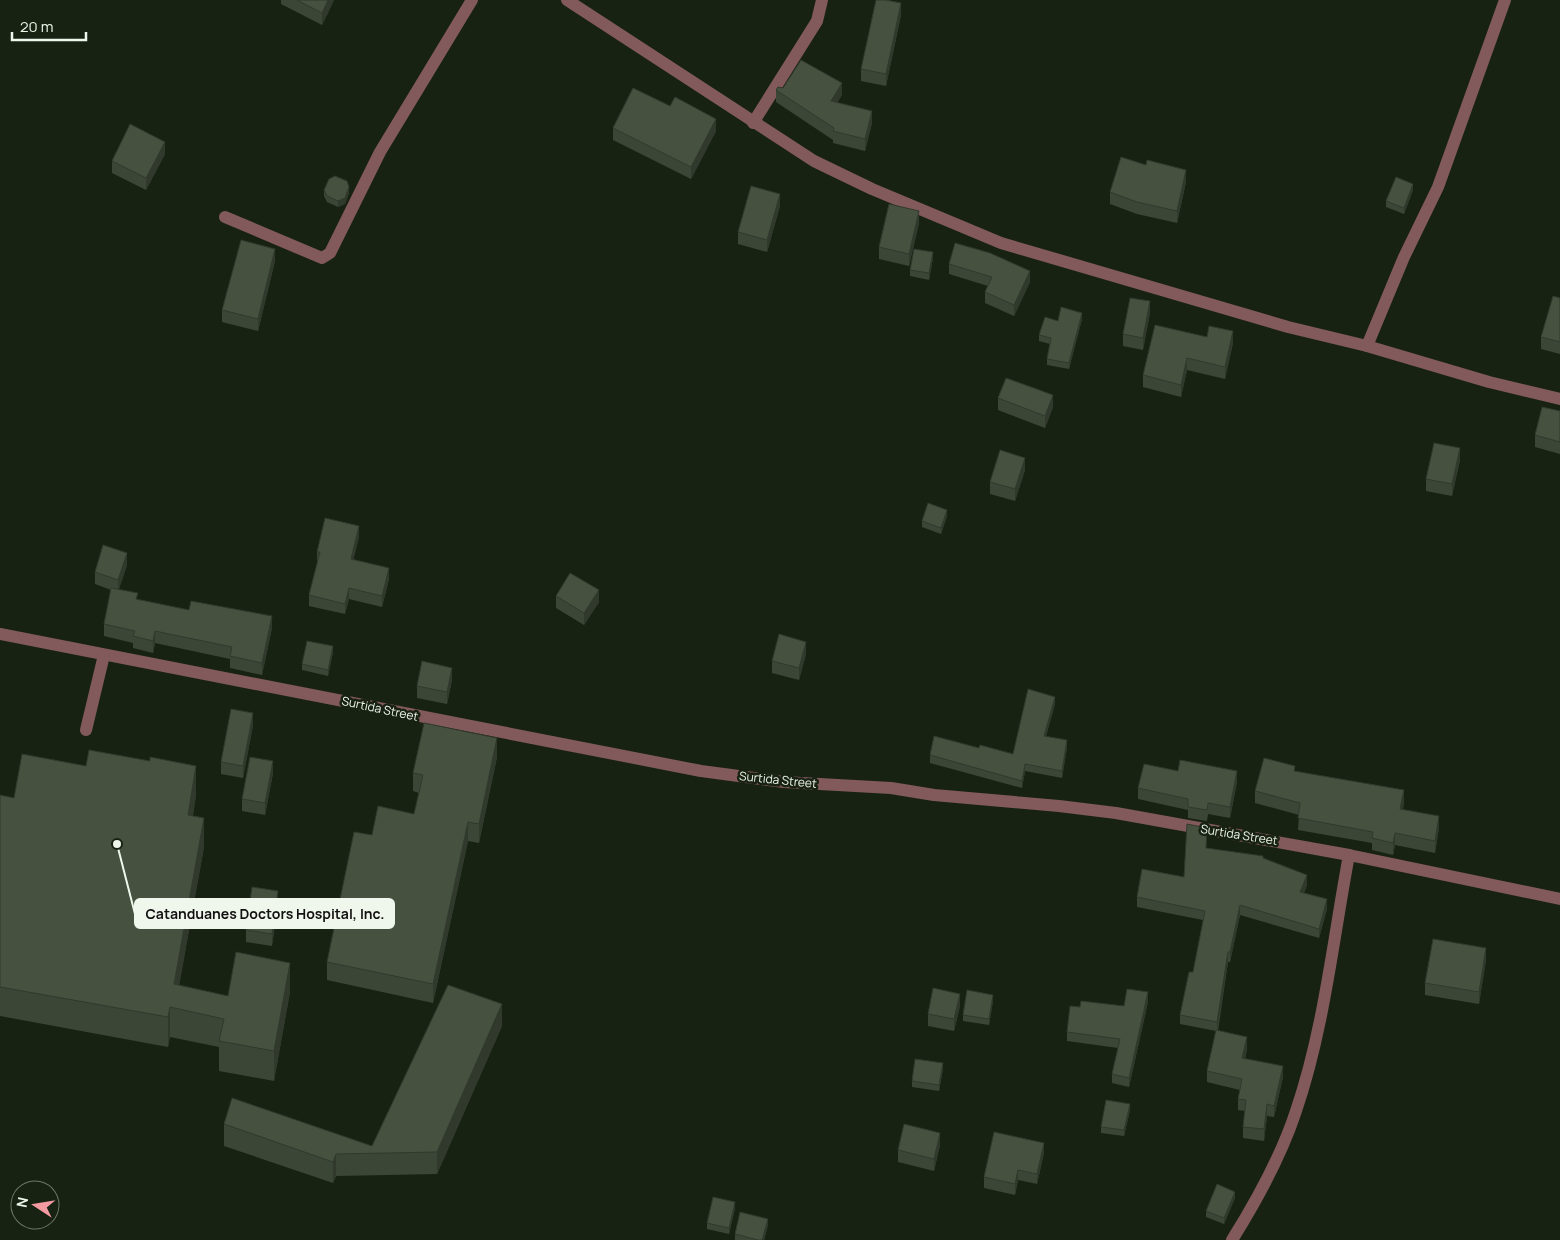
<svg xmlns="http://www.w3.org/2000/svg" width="1560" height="1240" viewBox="0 0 1560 1240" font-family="Manrope,sans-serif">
	<rect width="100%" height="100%" fill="#182213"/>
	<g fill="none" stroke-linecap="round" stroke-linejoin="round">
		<!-- minor -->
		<g stroke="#825a5c" stroke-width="12">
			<path d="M567 0 814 161 872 189 1001 243 1288 327 1367 346 1489 382 1560 399"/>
			<path d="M753 123 817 21 822 0"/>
			<path d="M225 217 322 258 330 253 380 152 472 0"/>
			<path d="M1367 346 1404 257 1438 187 1505 0"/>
			<path d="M0 634 701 771 784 782 891 788 934 795 1059 806 1116 813 1349 855 1560 899"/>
			<path d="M86 730 104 655"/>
			<path d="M1232 1240C1257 1200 1281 1157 1296 1111 1324 1029 1333 940 1349 855"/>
		</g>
	</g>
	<!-- wall -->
	<g fill="#3c4637">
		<path d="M281 0H334L322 25 281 4Z"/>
		<path d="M901 15 886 86 861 81V69Z"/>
		<path d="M783 88 842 95 837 102 872 123 865 151 833 143V140L776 102V90Z"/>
		<path d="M613 128 716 131 691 179 613 140Z"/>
		<path d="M165 154 146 190 112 173V161Z"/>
		<path d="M1146 165 1186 182 1177 223 1137 214 1110 204V192Z"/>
		<path d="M324 190 349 193 345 204 338 207 327 202 324 196Z"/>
		<path d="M1413 190 1404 214 1386 207V201Z"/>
		<path d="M780 206 767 252 738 244V232Z"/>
		<path d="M919 223 909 266 879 259V247Z"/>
		<path d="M933 258 929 280 910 276V270Z"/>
		<path d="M275 261 258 331 222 322V310Z"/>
		<path d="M949 264 1030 282 1014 316 985 303V292L988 286 949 274Z"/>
		<path d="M1560 298V354L1541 349V337Z"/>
		<path d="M1150 313 1143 350 1123 346V334Z"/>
		<path d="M1082 319 1069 369 1047 365V359L1050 344 1039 341V335L1058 321Z"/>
		<path d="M1207 337 1233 343 1225 379 1187 370 1181 397 1143 387V375Z"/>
		<path d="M998 398 1053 407 1045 428 998 410Z"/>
		<path d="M1560 411V454L1535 447V435Z"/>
		<path d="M1460 460 1452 496 1426 491V479Z"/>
		<path d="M1025 470 1015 501 990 494V482Z"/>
		<path d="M947 516 941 534 922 527V521Z"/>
		<path d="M359 537 353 560 389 579 382 607 349 599 345 614 309 606V595L317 563V552Z"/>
		<path d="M127 565 119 589 138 600 272 628 262 675 230 668V659L155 643 153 653 133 648V643L104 636V624L111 590 95 584V572Z"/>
		<path d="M556 596 599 602 584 625 556 608Z"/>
		<path d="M333 652 328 676 302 670V664Z"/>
		<path d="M806 654 799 680 772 673V661Z"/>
		<path d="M452 680 447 704 417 698V686Z"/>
		<path d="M1055 704 1046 736 1067 747 1062 778 1025 771 1022 788 930 763V755L979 748 1013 754Z"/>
		<path d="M253 725 243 778 221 774V762Z"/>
		<path d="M497 757 479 843 468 841 433 1003 327 980V962L372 835 414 814 419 793 413 791V773Z"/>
		<path d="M1178 771 1237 782 1230 818 1208 814 1207 821 1188 818V810L1138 799V788Z"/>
		<path d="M1295 771 1404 802 1403 809 1439 828 1435 853 1395 845 1393 855 1372 850V843L1298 830 1299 815 1255 803V791Z"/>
		<path d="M273 773 265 815 242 811V799Z"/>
		<path d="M0 795 14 798 196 795 193 816 204 847 179 986 228 996 290 992 274 1081 219 1071V1047L170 1037 168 1047 0 1016Z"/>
		<path d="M1207 848 1263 859 1307 885 1304 893 1327 909 1319 938 1240 915 1230 962H1228L1218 1031 1247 1049 1245 1059 1283 1077 1274 1117 1267 1116 1264 1141 1243 1138V1127L1245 1111 1238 1110V1099L1240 1090 1207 1082V1071L1216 1031 1180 1024V1015L1193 972 1203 920 1137 907V897L1184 877Z"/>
		<path d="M278 903 272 946 246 942V930Z"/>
		<path d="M1486 960 1479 1004 1425 995V983Z"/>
		<path d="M993 1001 989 1025 963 1021V1015Z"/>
		<path d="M1148 1002 1129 1087 1112 1083V1074L1118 1048 1067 1041V1032L1080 1007 1124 1006Z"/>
		<path d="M960 1006 954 1031 928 1026V1014Z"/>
		<path d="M502 1026 437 1174 336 1176 333 1183 224 1146V1124L372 1146Z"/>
		<path d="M943 1069 939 1091 912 1087V1081Z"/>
		<path d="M1130 1110 1124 1136 1101 1133V1127Z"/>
		<path d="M940 1145 934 1171 898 1162V1150Z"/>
		<path d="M1044 1153 1037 1184 1018 1180 1015 1195 984 1188V1177Z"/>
		<path d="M1235 1198 1224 1224 1206 1217V1211Z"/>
		<path d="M735 1208 729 1234 707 1229V1223Z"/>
		<path d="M768 1225 764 1240H735V1234Z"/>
	</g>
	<!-- shaded-wall -->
	<g fill="#31392d">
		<path d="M328 0H334L322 25V13Z"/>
		<path d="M901 3V15L886 86V74Z"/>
		<path d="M842 83V95L831 113V101Z"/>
		<path d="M872 111V123L865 151V139Z"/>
		<path d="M716 119V131L691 179V167Z"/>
		<path d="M165 142V154L146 190V178Z"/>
		<path d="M1186 170V182L1177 223V211Z"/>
		<path d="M1413 184V190L1404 214V208Z"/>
		<path d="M349 187V193L345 204 338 207V201Z"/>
		<path d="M780 194V206L767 252V240Z"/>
		<path d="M919 211V223L909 266V254Z"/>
		<path d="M275 249V261L258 331V319Z"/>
		<path d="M933 252V258L929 280V273Z"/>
		<path d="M1030 271V282L1014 316V305Z"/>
		<path d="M1150 301V313L1143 350V338Z"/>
		<path d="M1082 313V319L1069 369V363Z"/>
		<path d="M1233 331V343L1225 379V367Z"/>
		<path d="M1187 358V370L1181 397V385Z"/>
		<path d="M1053 395V407L1045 428V416Z"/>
		<path d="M1460 448V460L1452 496V484Z"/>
		<path d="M1025 458V470L1015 501V489Z"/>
		<path d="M947 510V516L941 534V528Z"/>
		<path d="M359 526V537L351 570V559Z"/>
		<path d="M127 553V565L118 592V580Z"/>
		<path d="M389 568V579L382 607V596Z"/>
		<path d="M349 588V599L345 614V604Z"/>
		<path d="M599 590V602L584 625V613Z"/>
		<path d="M272 616V628L262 675V663Z"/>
		<path d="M155 631V643L153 653V641Z"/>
		<path d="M806 642V654L799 680V668Z"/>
		<path d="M333 646V652L328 676V670Z"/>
		<path d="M452 668V680L447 704V692Z"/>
		<path d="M1055 697V704L1044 743V736Z"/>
		<path d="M253 713V725L243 778V766Z"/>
		<path d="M497 738V757L479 843V824Z"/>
		<path d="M1067 740V747L1062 778V771Z"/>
		<path d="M273 761V773L265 815V803Z"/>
		<path d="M1025 764V771L1022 788V781Z"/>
		<path d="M196 766V795L188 844V815Z"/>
		<path d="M1237 771V782L1230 818V807Z"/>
		<path d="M1404 790V802L1400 821V809Z"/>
		<path d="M1439 816V828L1435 853V841Z"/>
		<path d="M204 818V847L175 1008 174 984Z"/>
		<path d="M468 822V841L433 1003V984Z"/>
		<path d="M1395 833V845L1393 855V843Z"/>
		<path d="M1307 875V885L1300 902V892Z"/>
		<path d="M278 891V903L272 946V934Z"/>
		<path d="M1327 899V909L1319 938V929Z"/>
		<path d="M1240 905V915L1230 962V952Z"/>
		<path d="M1486 948V960L1479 1004V992Z"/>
		<path d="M1228 952V962L1217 1031V1022Z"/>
		<path d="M290 963V992L274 1081V1051Z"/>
		<path d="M1148 992V1002L1129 1087V1078Z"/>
		<path d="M960 994V1006L954 1031V1019Z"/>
		<path d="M993 995V1001L989 1025V1019Z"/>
		<path d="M502 1004V1026L437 1174V1152Z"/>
		<path d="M170 1007V1037L168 1047V1017Z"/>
		<path d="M1247 1037V1049L1242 1069V1058Z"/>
		<path d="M943 1063V1069L939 1091V1085Z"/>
		<path d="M1283 1066V1077L1274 1117V1106Z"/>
		<path d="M1130 1104V1110L1124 1136V1130Z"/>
		<path d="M1267 1104V1116L1264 1141V1129Z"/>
		<path d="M940 1133V1145L934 1171V1159Z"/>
		<path d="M1044 1143V1153L1037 1184V1174Z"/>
		<path d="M336 1154V1176L333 1183V1162Z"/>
		<path d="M1018 1170V1180L1015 1195V1184Z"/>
		<path d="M1235 1192V1198L1224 1224V1218Z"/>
		<path d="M735 1202V1208L729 1234V1228Z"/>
		<path d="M768 1219V1225L764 1240H762Z"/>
	</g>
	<!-- building -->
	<g fill="#465140" stroke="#31392d">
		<path d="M297 0H328L322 13Z"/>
		<path d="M876 0H886L901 3 886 74 861 69Z"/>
		<path d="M801 60 842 83 831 101 872 111 865 139 833 131 834 128 776 90 778 87 783 88Z"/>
		<path d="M633 88 670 106 675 97 716 119 691 167 613 128Z"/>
		<path d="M130 124 165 142 146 178 112 161Z"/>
		<path d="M1121 157 1146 165 1147 160 1186 170 1177 211 1137 202 1110 192Z"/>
		<path d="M335 176 347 181 349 187 345 198 338 201 327 196 324 190 329 179Z"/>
		<path d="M1396 177 1413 184 1404 208 1386 201Z"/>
		<path d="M751 186 780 194 767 240 738 232Z"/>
		<path d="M889 204 919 211 909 254 879 247Z"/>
		<path d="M241 240 275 249 258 319 222 310Z"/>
		<path d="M955 243 990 253 1030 271 1014 305 985 292 992 277 949 264Z"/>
		<path d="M914 249 933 252 929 273 910 270Z"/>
		<path d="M1553 296 1560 298V342L1541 337Z"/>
		<path d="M1130 298 1150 301 1143 338 1123 334Z"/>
		<path d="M1061 307 1082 313 1069 363 1047 359 1051 338 1039 335 1045 317 1058 321Z"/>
		<path d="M1155 325 1207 337 1209 326 1233 331 1225 367 1187 358 1181 385 1143 375Z"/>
		<path d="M1006 378 1053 395 1045 416 998 398Z"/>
		<path d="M1542 407 1560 411V442L1535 435Z"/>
		<path d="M1434 443 1460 448 1452 484 1426 479Z"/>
		<path d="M1000 450 1025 458 1015 489 990 482Z"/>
		<path d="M928 503 947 510 941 528 922 521Z"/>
		<path d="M325 518 359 526 351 559 389 568 382 596 349 588 345 604 309 595 320 552H317Z"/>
		<path d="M103 545 127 553 118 580 95 572Z"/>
		<path d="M570 573 599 590 584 613 556 596Z"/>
		<path d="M111 588 138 593 136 599 189 610 191 601 272 616 262 663 230 656 232 647 155 631 153 641 133 636 135 631 104 624Z"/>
		<path d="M779 634 806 642 799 668 772 661Z"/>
		<path d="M307 641 333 646 328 670 302 664Z"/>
		<path d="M422 661 452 668 447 692 417 686Z"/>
		<path d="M1028 689 1055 697 1044 736 1067 740 1062 771 1025 764 1022 781 930 755 934 736 979 748 980 745 1013 754Z"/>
		<path d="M231 709 253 713 243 766 221 762Z"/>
		<path d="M424 723 497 738 479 824 468 822 433 984 327 962 354 832 372 835 378 806 414 814 423 775 413 773Z"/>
		<path d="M89 750 150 761V757L196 766 188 815 204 818 174 984 228 996 236 952 290 963 274 1051 219 1041 224 1019 170 1007 168 1017 0 987V795L14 798 22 754 86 766Z"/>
		<path d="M250 757 273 761 265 803 242 799Z"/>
		<path d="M1264 758 1295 766 1294 771 1404 790 1400 809 1439 816 1435 841 1395 833 1393 843 1372 838 1373 832 1298 818 1300 803 1255 791Z"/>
		<path d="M1180 760 1237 771 1230 807 1208 803 1207 810 1188 807V799L1138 788 1144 764 1178 771Z"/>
		<path d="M1187 824 1207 828 1206 848 1263 856V858L1307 875 1300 892 1327 899 1319 929 1240 905 1230 952H1228L1217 1022 1180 1015 1189 972H1193L1205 911 1137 897 1142 869 1184 877Z"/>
		<path d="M252 887 278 891 272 934 246 930Z"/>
		<path d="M1433 939 1486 948 1479 992 1425 983Z"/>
		<path d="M448 985 502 1004 437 1152 336 1154 333 1162 224 1124 232 1098 372 1146Z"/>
		<path d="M933 988 960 994 954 1019 928 1014Z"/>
		<path d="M1127 989 1148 992 1129 1078 1112 1074 1120 1039 1067 1032 1070 1006 1080 1007 1081 1001 1124 1006Z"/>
		<path d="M967 990 993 995 989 1019 963 1015Z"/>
		<path d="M1216 1030 1247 1037 1242 1058 1283 1066 1274 1106 1267 1104 1264 1129 1243 1127 1246 1100 1238 1099 1242 1079 1207 1071Z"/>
		<path d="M915 1059 943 1063 939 1085 912 1081Z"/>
		<path d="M1106 1100 1130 1104 1124 1130 1101 1127Z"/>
		<path d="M904 1124 940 1133 934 1159 898 1150Z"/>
		<path d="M994 1132 1044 1143 1037 1174 1018 1170 1015 1184 984 1177Z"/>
		<path d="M1217 1184 1235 1192 1224 1218 1206 1211Z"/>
		<path d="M713 1197 735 1202 729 1228 707 1223Z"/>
		<path d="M740 1212 768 1219 762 1240H758L735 1234Z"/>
	</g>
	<g text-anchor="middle" stroke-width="5" stroke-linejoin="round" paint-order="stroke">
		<!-- street labels -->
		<g font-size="12" fill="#eff6eb" stroke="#182213">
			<text transform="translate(380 709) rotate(12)" y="4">Surtida Street</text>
			<text transform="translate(778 780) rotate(6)" y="4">Surtida Street</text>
			<text transform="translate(1239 835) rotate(9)" y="4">Surtida Street</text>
		</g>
	</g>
	<!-- callouts -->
	<path fill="none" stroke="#eff6eb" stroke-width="2" d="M117 844L135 914"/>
	<circle fill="#eff6eb" stroke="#182213" stroke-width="2" cx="117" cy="844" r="5"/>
	<rect fill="#eff6eb" stroke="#eff6eb" stroke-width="2" x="135" y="899" width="259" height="29" rx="5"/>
	<g font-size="14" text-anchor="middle" font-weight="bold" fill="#111">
		<text x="265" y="919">Catanduanes Doctors Hospital, Inc.</text>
	</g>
	<!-- north arrow -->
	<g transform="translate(35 1205) rotate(282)"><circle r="24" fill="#182213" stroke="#6e7769"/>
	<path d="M0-4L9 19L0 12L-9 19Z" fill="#f49aa1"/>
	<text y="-8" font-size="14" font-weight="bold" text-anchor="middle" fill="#eff6eb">N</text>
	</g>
	<!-- scale -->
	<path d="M12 32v8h74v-8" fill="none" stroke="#eff6eb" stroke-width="2.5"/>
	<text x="20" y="32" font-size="15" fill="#eff6eb" stroke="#182213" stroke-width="4" paint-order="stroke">20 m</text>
</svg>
